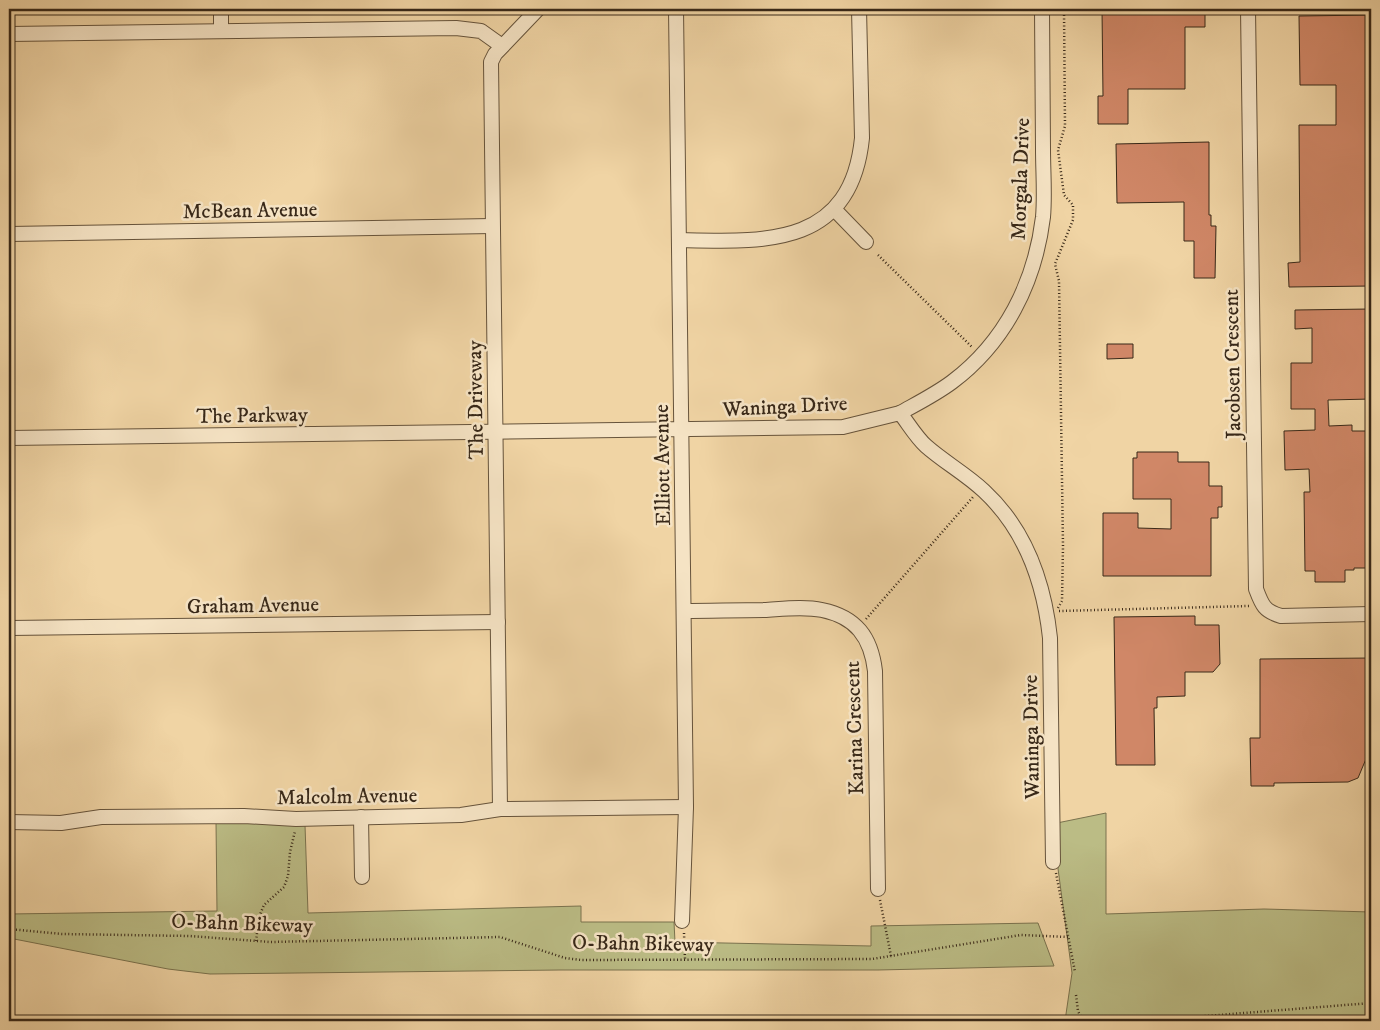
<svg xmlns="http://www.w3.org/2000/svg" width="1380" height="1030" viewBox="0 0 1380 1030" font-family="'IM FELL DW Pica',serif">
	<rect width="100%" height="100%" fill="#f0d4a4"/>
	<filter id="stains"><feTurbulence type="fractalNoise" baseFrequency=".004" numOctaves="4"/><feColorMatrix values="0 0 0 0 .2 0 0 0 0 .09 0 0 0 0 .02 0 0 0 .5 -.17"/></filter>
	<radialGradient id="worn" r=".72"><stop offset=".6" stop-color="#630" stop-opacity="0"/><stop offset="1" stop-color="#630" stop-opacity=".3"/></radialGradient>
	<!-- green -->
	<g fill="#bbbc85" stroke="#7a724e">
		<path d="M1106 813V914L1264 909 1371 912V1021H1065L1072 973 1052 824Z"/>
		<path d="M216 822 305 825 308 913 581 906V922H674L675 942 871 946V926L1038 923 1054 966 878 970H560L210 974 168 969 9 938V914L217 911Z"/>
	</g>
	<!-- building -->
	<g fill="#d08767" stroke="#382818">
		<path d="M1102 9H1205V27H1185V89H1128V124H1098V96H1103Z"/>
		<path d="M1371 15V286L1289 287 1288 263 1300 262 1299 125H1336V85H1300L1299 16Z"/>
		<path d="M1209 142V215H1211V226H1216L1215 278H1194V241H1184V202L1117 203 1116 144Z"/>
		<path d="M1370 309 1371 399 1328 400 1329 426 1352 425V431H1371V568H1354V570H1345V582H1315V571H1305L1304 492H1310L1309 469 1285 470 1284 431 1315 430V409H1291V363H1312V328L1295 329V310Z"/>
		<path d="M1107 344H1133V358L1107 359Z"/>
		<path d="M1137 452H1178V462H1209V486H1222V507H1218V518H1211V576H1103V513H1138V528L1171 529V499H1133V458H1137Z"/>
		<path d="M1195 616V625H1219L1220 664 1213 672H1185V696L1157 697V708H1154L1155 765H1116L1114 617Z"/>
		<path d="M1371 658V747L1358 778 1348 782 1274 783V786H1251L1250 738H1260V659Z"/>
	</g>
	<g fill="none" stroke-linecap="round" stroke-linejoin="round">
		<!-- minor casing -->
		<g stroke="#66533b" stroke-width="16">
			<g id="minor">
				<path d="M221 9V30"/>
				<path d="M676 9 686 807 682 921"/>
				<path d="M1248 9 1256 589C1262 605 1264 611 1281 616L1371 614"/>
				<path d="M9 34 456 28 481 31 502 46"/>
				<path d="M834 209 866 242"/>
				<path d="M9 234 492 226"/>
				<path d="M679 240C764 242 851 248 862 138L859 9"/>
				<path d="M900 413C918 403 936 394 952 382 1005 342 1035 283 1043 217 1045 195 1043 172 1043 149 1043 102 1042 56 1042 9"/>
				<path d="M9 438 843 427 900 413C908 423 916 437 926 446 944 462 966 474 984 491 1026 530 1044 582 1050 638L1053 862"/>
				<path d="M684 611C710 611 737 610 764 610 782 609 804 606 822 610 856 617 871 637 875 671L878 889"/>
				<path d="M9 628 498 622"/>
				<path d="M500 809 491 62 495 54 538 9"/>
				<path d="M361 817 362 877"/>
				<path d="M9 822 61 823 101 817 244 816 296 819 461 815 500 809 686 807"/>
			</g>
		</g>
		<!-- path -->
		<g stroke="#382818" stroke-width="2.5" stroke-dasharray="1 2.5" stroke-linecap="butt">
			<path d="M878 255 972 347"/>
			<path d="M1058 608 1062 601 1063 546 1059 281 1055 264 1073 220V205L1064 195 1058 150 1065 126 1064 9"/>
			<path d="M1059 611 1249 606"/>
			<path d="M866 619 973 497"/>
			<path d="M1056 873 1075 972"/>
			<path d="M880 900 891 956"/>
			<path d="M9 929 62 934 190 936 270 942 500 937 565 958 581 960 872 959 1021 935 1069 937"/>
			<path d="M684 933 685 959"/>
			<path d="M256 941 259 917 264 905 284 887 288 876 290 852 295 831"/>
			<path d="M1076 995 1078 1011 1083 1021"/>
			<path d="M1163 1021 1193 1017 1371 1003"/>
		</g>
		<!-- minor -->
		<use href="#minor" stroke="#f5e3c4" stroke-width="14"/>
	</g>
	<g text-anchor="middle" stroke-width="5" stroke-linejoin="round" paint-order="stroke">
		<!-- street labels -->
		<g font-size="21" fill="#382818" stroke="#f5e3c4">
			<text transform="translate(1020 179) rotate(-88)" y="7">Morgala Drive</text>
			<text transform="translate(250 210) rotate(-1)" y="7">McBean Avenue</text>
			<text transform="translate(1232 364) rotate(-91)" y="7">Jacobsen Crescent</text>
			<text transform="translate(475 400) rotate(-91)" y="7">The Driveway</text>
			<text transform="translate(785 406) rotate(-3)" y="7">Waninga Drive</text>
			<text transform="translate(252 415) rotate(-1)" y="7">The Parkway</text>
			<text transform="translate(662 465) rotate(-91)" y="7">Elliott Avenue</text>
			<text transform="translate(253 605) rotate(-1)" y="7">Graham Avenue</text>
			<text transform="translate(854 728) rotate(-92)" y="7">Karina Crescent</text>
			<text transform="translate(1031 737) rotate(-91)" y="7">Waninga Drive</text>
			<text transform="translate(347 796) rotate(-1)" y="7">Malcolm Avenue</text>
			<text transform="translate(242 923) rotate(2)" y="7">O-Bahn Bikeway</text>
			<text transform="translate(643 943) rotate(1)" y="7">O-Bahn Bikeway</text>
		</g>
	</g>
	<!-- margin -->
	<rect width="1380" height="1030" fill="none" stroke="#f0d4a4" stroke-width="30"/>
	<rect x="10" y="10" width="1360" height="1010" fill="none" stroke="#382818" stroke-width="2.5"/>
	<rect x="15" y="15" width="1350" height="1000" fill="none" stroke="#382818"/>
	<rect width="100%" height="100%" filter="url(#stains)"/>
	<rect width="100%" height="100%" fill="url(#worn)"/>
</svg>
